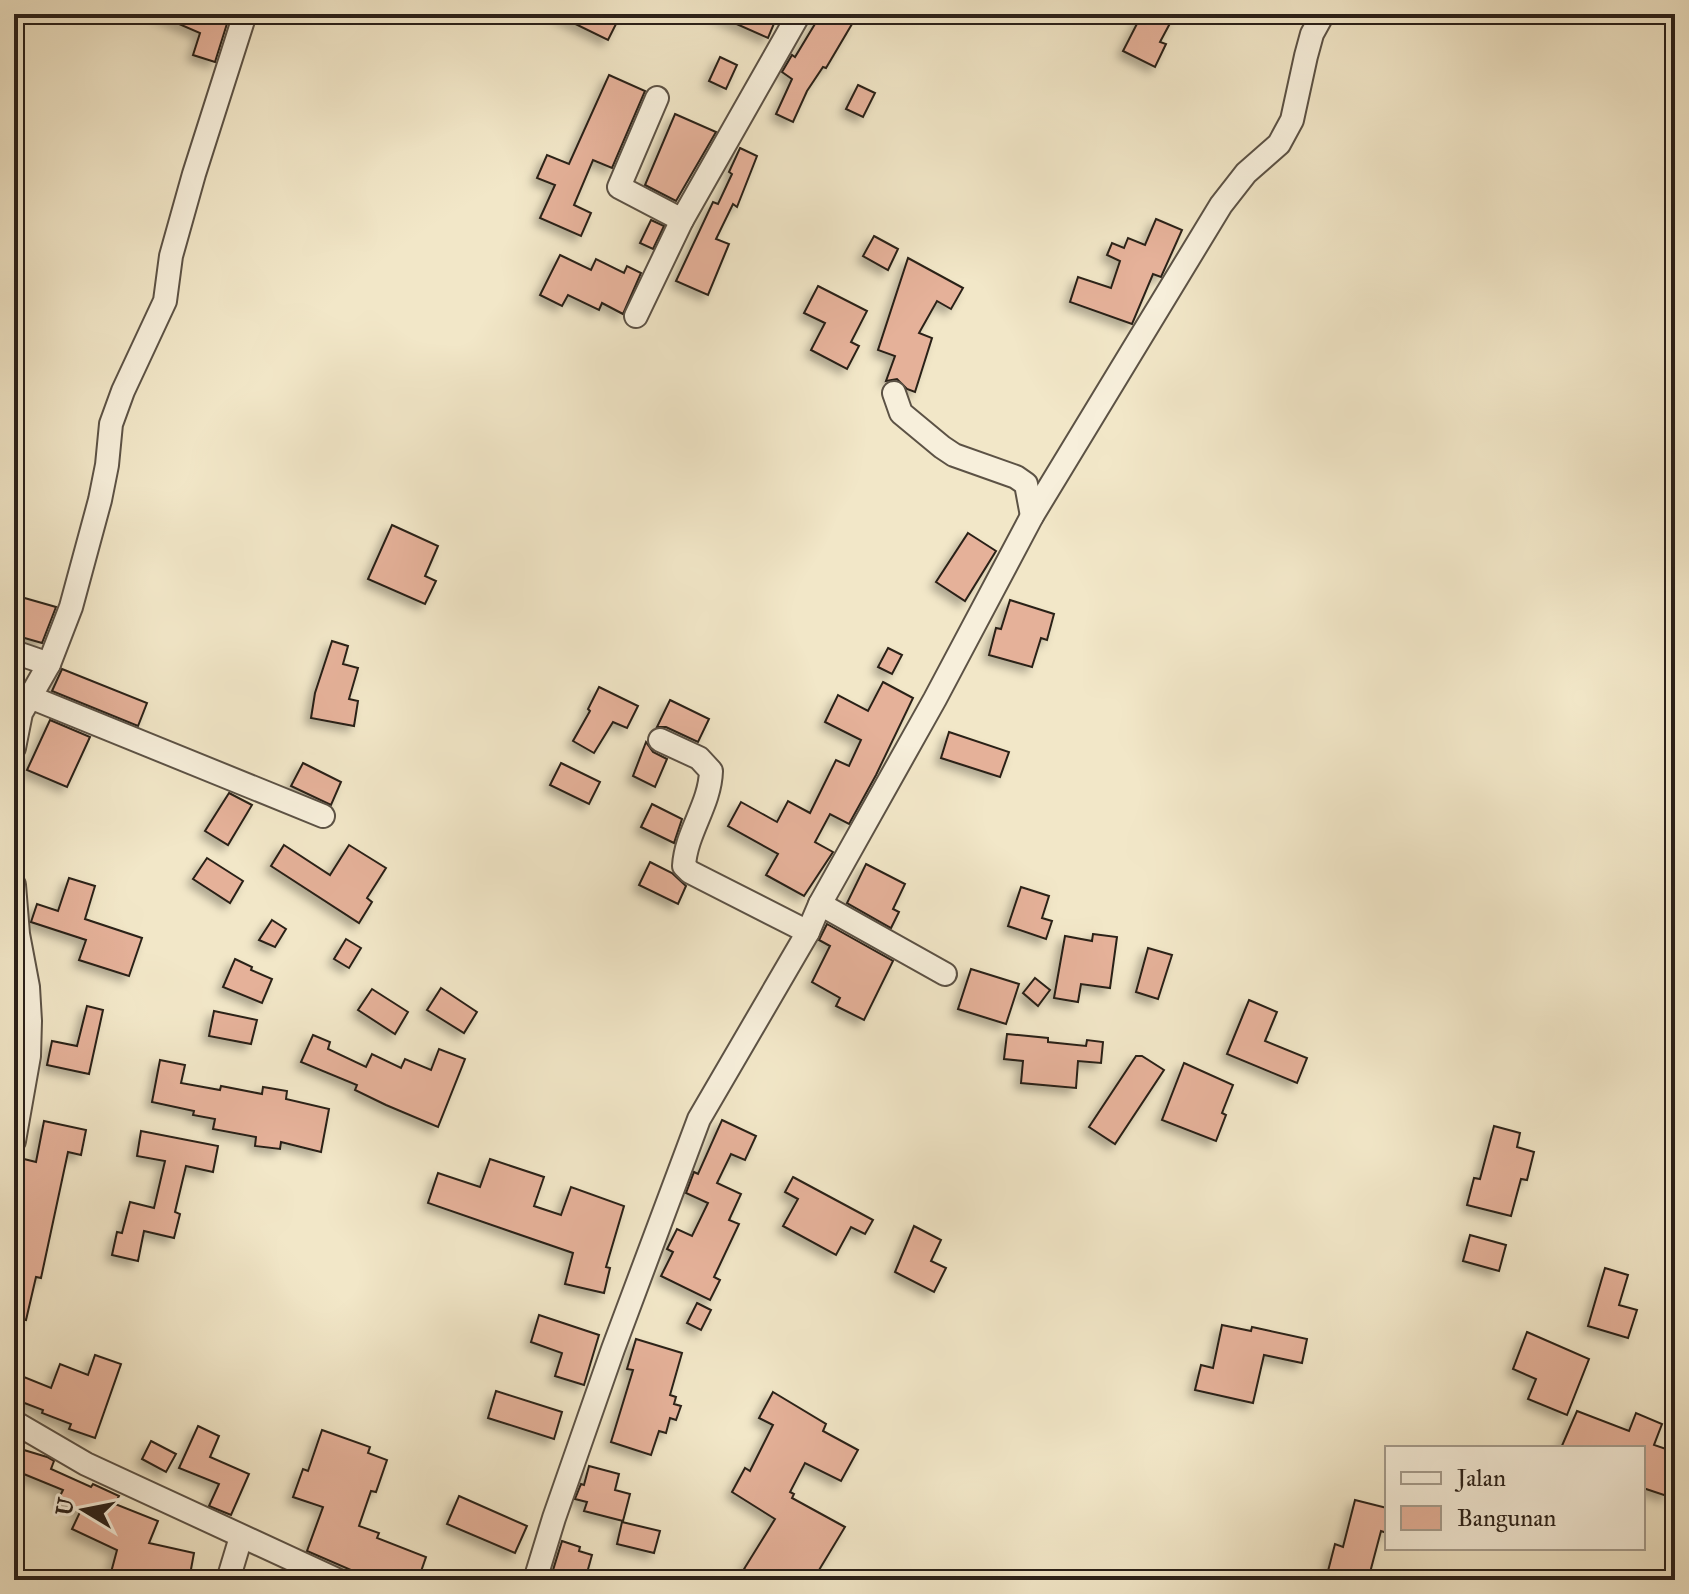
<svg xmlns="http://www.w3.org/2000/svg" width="1689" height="1594" viewBox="0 0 1689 1594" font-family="'IM FELL Great Primer',serif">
	<defs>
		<filter id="shadow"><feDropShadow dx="-5.5" dy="5.5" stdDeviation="4" flood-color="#0004"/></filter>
	</defs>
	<rect width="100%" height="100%" fill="#f2e7c8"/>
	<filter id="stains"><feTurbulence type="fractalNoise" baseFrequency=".0025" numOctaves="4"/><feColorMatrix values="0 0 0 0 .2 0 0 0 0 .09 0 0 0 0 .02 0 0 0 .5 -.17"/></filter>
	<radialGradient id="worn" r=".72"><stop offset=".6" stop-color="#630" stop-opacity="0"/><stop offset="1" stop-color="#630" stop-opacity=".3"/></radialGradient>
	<!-- building -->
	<g fill="#e5b199" stroke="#2a2019" stroke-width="2" filter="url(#shadow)">
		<path d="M156 14H230L215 62 193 55 200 33Z"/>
		<path d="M555 14H621L608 40Z"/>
		<path d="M714 14H778L768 38Z"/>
		<path d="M821 14H837L852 24 826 68 823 67 807 91 793 122 776 114 792 79 782 72 792 55 795 57Z"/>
		<path d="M1142 14H1175L1160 42 1166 44 1155 67 1123 51Z"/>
		<path d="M720 57 737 65 726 89 709 81Z"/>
		<path d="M609 75 645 91 612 168 593 160 574 205 591 213 581 236 540 218 555 185 537 178 547 155 569 164Z"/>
		<path d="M858 85 875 93 863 117 846 109Z"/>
		<path d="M675 114 716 132 676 201 645 185Z"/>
		<path d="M740 148 757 156 737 207 733 204 716 239 729 244 708 295 676 281 713 202 718 204 732 174 729 172Z"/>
		<path d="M1156 219 1182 230 1161 277 1153 274 1132 324 1070 302 1078 277 1111 288 1120 261 1107 255 1112 243 1124 248 1128 238 1145 245Z"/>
		<path d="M651 220 664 226 653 249 640 243Z"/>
		<path d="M874 236 898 249 888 270 863 256Z"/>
		<path d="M560 255 591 270 596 259 624 273 627 266 641 273 623 314 602 303 599 310 568 295 562 306 540 295Z"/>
		<path d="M908 258 963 288 951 309 937 301 919 333 932 338 915 392 907 389 897 379 886 381 895 356 878 350Z"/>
		<path d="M818 286 867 311 851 342 859 346 847 369 811 350 825 323 804 313Z"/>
		<path d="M392 525 438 546 425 576 436 581 425 604 368 579Z"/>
		<path d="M968 533 996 551 965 601 936 582Z"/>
		<path d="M14 595 56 607 42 643 14 635Z"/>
		<path d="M1010 600 1054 614 1047 640 1041 638 1032 667 989 655 996 628 1001 629Z"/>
		<path d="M332 641 348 646 343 664 358 668 349 699 358 701 354 726 311 718 315 693Z"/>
		<path d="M888 648 902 655 892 674 878 667Z"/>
		<path d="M62 669 147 703 138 726 52 691Z"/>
		<path d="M883 682 913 698 876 775 849 824 830 814 815 842 833 852 804 896 766 875 778 854 728 826 741 802 777 822 788 801 810 813 836 760 849 766 861 740 825 722 838 695 868 711Z"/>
		<path d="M599 687 638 706 627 728 613 722 594 753 573 741 590 711 588 709Z"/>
		<path d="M670 700 709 719 698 742 666 727H657Z"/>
		<path d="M50 720 90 737 67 787 27 770Z"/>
		<path d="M949 732 1009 752 1000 777 941 758Z"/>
		<path d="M646 742 653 752 667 759 655 787 633 776Z"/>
		<path d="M303 763 341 782 331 805 291 786Z"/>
		<path d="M561 763 600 782 589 804 550 785Z"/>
		<path d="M229 793 252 805 228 845 205 831Z"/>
		<path d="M652 804 682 819 674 843 641 827Z"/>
		<path d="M284 845 330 875 349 845 386 868 367 898 372 902 359 923 271 866Z"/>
		<path d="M207 858 243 881 230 903 193 879Z"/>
		<path d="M650 862 672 873 686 886 678 904 639 885Z"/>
		<path d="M866 864 905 884 893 909 899 912 891 928 847 903Z"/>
		<path d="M69 878 95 886 85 919 142 938 129 976 79 960 86 940 31 922 37 904 58 911Z"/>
		<path d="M1021 887 1049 896 1042 918 1052 921 1046 939 1008 926Z"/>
		<path d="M272 920 286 929 275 947 259 940Z"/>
		<path d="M827 924 893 961 864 1020 836 1006 840 998 812 982 830 946 819 940Z"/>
		<path d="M1093 934 1117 937 1110 988 1081 984 1078 1002 1054 998 1065 936 1092 941Z"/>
		<path d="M346 939 361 948 349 968 334 959Z"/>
		<path d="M1148 948 1172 955 1158 999 1136 992Z"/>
		<path d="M235 959 252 967 251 970 272 979 262 1003 223 987Z"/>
		<path d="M971 969 1019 984 1006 1024 958 1009Z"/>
		<path d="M1035 978 1050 990 1038 1006 1023 993Z"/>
		<path d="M441 988 477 1012 464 1033 427 1010Z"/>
		<path d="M372 989 408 1012 395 1034 358 1010Z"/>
		<path d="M1249 1000 1277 1012 1265 1041 1307 1058 1297 1083 1227 1054Z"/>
		<path d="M87 1006 103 1010 89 1074 47 1065 52 1041 77 1046Z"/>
		<path d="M214 1011 257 1020 251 1044 209 1036Z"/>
		<path d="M1007 1034 1048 1038V1042L1086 1046 1087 1040 1103 1042 1101 1063 1078 1061 1076 1088 1021 1083 1023 1061 1004 1059Z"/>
		<path d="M313 1035 330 1042 328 1049 366 1067 372 1054 401 1068 405 1059 431 1070 439 1049 465 1059 438 1127 386 1105 355 1090 357 1085 301 1062Z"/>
		<path d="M1136 1056H1142L1164 1070 1115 1144 1089 1127Z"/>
		<path d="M160 1060 185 1065 181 1083 220 1090 221 1086 262 1094 263 1087 287 1091 286 1099 329 1109 321 1152 281 1142 280 1149 255 1146 256 1137 213 1129 215 1119 193 1115 194 1111 152 1102Z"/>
		<path d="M1184 1063 1233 1085 1222 1113 1226 1115 1216 1141 1162 1120Z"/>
		<path d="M722 1120 756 1136 745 1160 731 1154 717 1183 741 1194 729 1220 739 1224 714 1277 720 1280 710 1300 661 1276 673 1252 667 1249 677 1229 692 1236 708 1203 686 1193 694 1172 698 1174Z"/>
		<path d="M44 1121 86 1130 81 1155 68 1152 41 1278 36 1277 26 1320 14 1318V1248L21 1214 14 1213V1185L20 1158 36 1162Z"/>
		<path d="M1494 1126 1520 1133 1517 1147 1534 1152 1527 1180 1521 1179 1511 1216 1467 1205 1474 1178 1480 1179Z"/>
		<path d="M141 1131 218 1146 213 1172 186 1166 175 1212 180 1214 174 1238 144 1231 138 1261 112 1255 117 1232 122 1233 130 1202 154 1208 165 1161 137 1156Z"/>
		<path d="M490 1159 544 1177 534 1206 561 1215 571 1187 624 1206 606 1267 610 1268 604 1293 565 1284 573 1253 428 1203 438 1173 480 1187Z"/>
		<path d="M793 1177 873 1220 865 1234 851 1227 836 1255 783 1226 798 1199 785 1192Z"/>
		<path d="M914 1226 941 1240 931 1261 946 1268 934 1292 895 1272Z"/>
		<path d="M1470 1235 1506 1245 1499 1271 1463 1261Z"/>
		<path d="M1605 1268 1628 1275 1619 1305 1637 1310 1628 1338 1588 1326Z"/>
		<path d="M697 1303 711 1310 701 1330 687 1323Z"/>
		<path d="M539 1315 599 1335 584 1385 555 1376 562 1353 531 1342Z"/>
		<path d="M1222 1325 1251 1331 1252 1327 1307 1339 1302 1363 1264 1355 1253 1403 1195 1390 1201 1365 1213 1368Z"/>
		<path d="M1527 1332 1589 1359 1567 1415 1528 1399 1536 1379 1513 1369Z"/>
		<path d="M636 1339 682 1353 670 1395 676 1397 674 1404 681 1406 676 1420 670 1418 666 1433 659 1431 651 1455 611 1442 633 1370 627 1369Z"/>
		<path d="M95 1355 121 1364 95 1438 69 1429 71 1424 42 1413 43 1410 14 1399V1373L51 1388 60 1364 88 1375Z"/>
		<path d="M496 1391 562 1412 554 1439 488 1418Z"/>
		<path d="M773 1392 826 1424 823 1431 858 1450 841 1481 805 1463 790 1492 794 1494 792 1498 845 1527 813 1580H742L746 1570 744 1569 775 1519 732 1492 745 1468 750 1471 773 1425 759 1418Z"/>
		<path d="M1577 1411 1629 1431 1636 1413 1662 1424 1654 1445 1675 1452V1473L1667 1496 1643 1488V1448H1561Z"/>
		<path d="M198 1426 219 1436 210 1457 249 1474 231 1515 209 1506 219 1484 179 1468Z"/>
		<path d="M322 1430 370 1447 368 1453 387 1460 376 1492 371 1491 359 1526 379 1533 377 1538 426 1557 418 1580H364L365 1576 307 1551 323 1507 293 1497 303 1469 308 1471Z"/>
		<path d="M151 1441 176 1454 166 1472 142 1459Z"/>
		<path d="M14 1447 47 1457 54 1461 51 1469 91 1487 93 1484 119 1496 115 1504 158 1521 149 1543 194 1553 189 1580H109L117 1550 72 1529 81 1510 58 1500 63 1490 14 1470Z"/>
		<path d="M589 1466 619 1474 615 1490 630 1494 623 1521 584 1511 587 1502 575 1499 581 1484 584 1485Z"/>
		<path d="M459 1496 527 1526 515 1553 447 1524Z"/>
		<path d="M1355 1500 1387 1508V1533L1381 1531 1368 1580 1328 1571 1335 1544 1343 1547Z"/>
		<path d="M622 1522 660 1531 654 1553 617 1544Z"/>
		<path d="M562 1541 580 1547 579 1551 592 1555 585 1580H550Z"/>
	</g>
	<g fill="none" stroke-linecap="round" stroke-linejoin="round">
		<!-- minor casing -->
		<g stroke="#5c5245" stroke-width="26">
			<g id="minor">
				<path d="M657 98 619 187 682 220 799 14"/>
				<path d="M636 316 682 220"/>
				<path d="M894 393 901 413 942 447 954 455 1016 477 1026 484 1032 516"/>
				<path d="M14 652 49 664"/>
				<path d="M30 697 323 816"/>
				<path d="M660 740 699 758 711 771C710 805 686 832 684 866L690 872 808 932"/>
				<path d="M14 748 21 713 49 664 71 607 100 500 107 465 111 424 123 391 165 301 171 256 194 174 245 14"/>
				<path d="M14 885 18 934 28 987 30 1021 29 1056 14 1141"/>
				<path d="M820 904 945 974"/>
				<path d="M14 1422 86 1464 337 1580"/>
				<path d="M228 1580 241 1537"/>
				<path d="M535 1580 554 1518 613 1349 699 1119 808 932 820 904 935 699 1032 516 1221 205 1246 173 1279 144 1292 120 1306 56 1312 34 1323 14"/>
			</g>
		</g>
		<!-- minor -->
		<use href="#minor" stroke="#f7efdb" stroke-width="22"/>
	</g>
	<!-- margin -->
	<rect width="1689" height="1594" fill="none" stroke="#f2e7c8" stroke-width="48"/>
	<rect x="16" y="16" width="1657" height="1562" fill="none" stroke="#2a2019" stroke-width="4"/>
	<rect x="24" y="24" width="1641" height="1546" fill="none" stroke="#2a2019" stroke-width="2"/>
	<!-- legend -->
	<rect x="1385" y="1446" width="260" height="104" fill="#f7efdb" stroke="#a59c8d" stroke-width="2"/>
	<rect x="1401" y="1472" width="40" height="12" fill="#f7efdb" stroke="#a59c8d" stroke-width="2"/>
	<text x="1457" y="1486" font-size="24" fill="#2a2019">Jalan</text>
	<rect x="1401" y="1506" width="40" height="24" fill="#e5b199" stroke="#a59c8d" stroke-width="2"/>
	<text x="1457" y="1526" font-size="24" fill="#2a2019">Bangunan</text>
	<!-- north arrow -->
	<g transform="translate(84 1510) rotate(280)" stroke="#f7efdb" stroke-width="6" paint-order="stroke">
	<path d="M0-6L14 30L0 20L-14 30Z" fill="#2a2019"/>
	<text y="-12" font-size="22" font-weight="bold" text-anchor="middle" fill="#2a2019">U</text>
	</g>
	<rect width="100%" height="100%" filter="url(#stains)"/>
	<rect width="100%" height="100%" fill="url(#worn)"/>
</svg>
